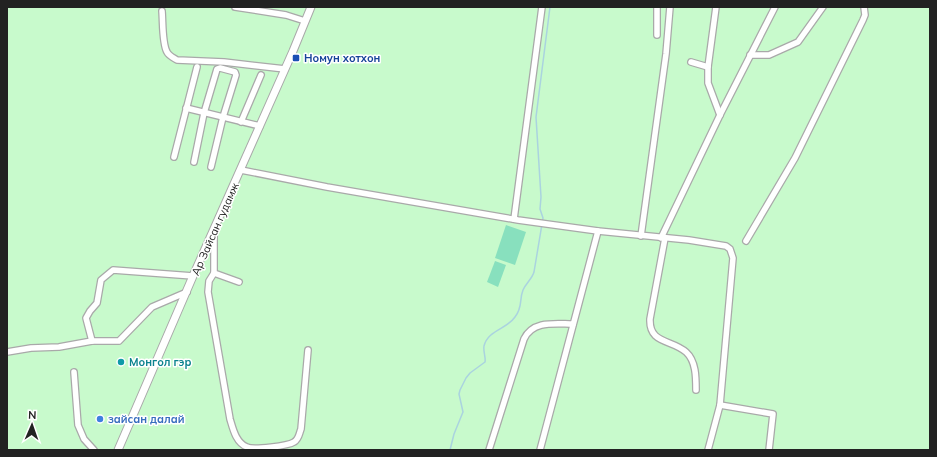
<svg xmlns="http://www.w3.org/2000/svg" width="937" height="457" viewBox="0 0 937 457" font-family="Mulish,sans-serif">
	<rect width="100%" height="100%" fill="#f2efe9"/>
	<!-- park -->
	<rect fill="#c8facc" x="7" y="7" width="923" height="443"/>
	<!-- pitch -->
	<g fill="#88e0be">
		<path d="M506 225 526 232 515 265 495 258Z"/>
		<path d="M495 261 506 265 498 287 487 282Z"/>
	</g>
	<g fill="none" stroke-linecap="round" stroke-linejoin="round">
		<!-- stream -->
		<path stroke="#aad3df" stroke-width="1.5" d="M450 450 454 434 463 412 459 394 460 390 466 378 470 373 485 362C486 357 483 352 484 346 488 330 507 329 515 317 523 307 519 300 523 290 526 283 532 279 534 272L543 218 540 209 541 197 536 117 550 7"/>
		<!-- minor casing -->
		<g stroke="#a9a9a9" stroke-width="8">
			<g id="minor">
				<path d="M235 7 286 15 305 21"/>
				<path d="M657 7V35"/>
				<path d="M716 7 708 67V83L720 115"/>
				<path d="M162 11C163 22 162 43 167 52 169 56 174 58 177 60L224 62 285 69"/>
				<path d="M750 55H769L798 42 823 7"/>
				<path d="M691 62 708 67"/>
				<path d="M186 108 260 126"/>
				<path d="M241 122 261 75"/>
				<path d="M174 157 197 67"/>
				<path d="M194 162 204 113 217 69 220 68 235 72 236 75 223 117 211 167"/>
				<path d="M241 170 327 187 518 220 598 231 689 240 726 246 730 249 733 258 720 405 708 450"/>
				<path d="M514 219 542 7"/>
				<path d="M214 230V273L239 282"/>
				<path d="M641 236 666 54 670 7"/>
				<path d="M661 238 720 115 775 7"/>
				<path d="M665 238 650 319C649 344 671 339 686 352 696 361 696 377 696 390"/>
				<path d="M746 241 795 158 863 20 865 15 864 7"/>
				<path d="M214 273 209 281 208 292 230 419C233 429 236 443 247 447 253 450 288 446 294 442 299 439 299 434 301 429L308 350"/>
				<path d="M92 341 86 318 90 311 97 303 101 280 113 270 193 276"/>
				<path d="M7 352 31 348 59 347 92 341H119L152 307 187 292"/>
				<path d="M74 372 78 425 84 439 94 450"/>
				<path d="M720 405 773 414 769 450"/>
				<path d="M489 450 524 339C533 320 555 324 573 324"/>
				<path d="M540 450 598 231"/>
			</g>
		</g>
		<!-- tertiary casing -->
		<g stroke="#a9a9a9" stroke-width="9">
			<path id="tertiary" d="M118 450 193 276 293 51 311 7"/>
		</g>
		<!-- minor -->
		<use href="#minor" stroke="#fff" stroke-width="5.5"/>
		<!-- tertiary -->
		<use href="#tertiary" stroke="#fff" stroke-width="7"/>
	</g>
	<!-- markers -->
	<rect fill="#1a4fb4" stroke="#fff" stroke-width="1.5" x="292" y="54" width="8" height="8" rx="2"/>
	<circle fill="#0f9aa8" stroke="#fff" stroke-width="1.5" cx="121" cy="362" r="4"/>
	<circle fill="#3f7fe0" stroke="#fff" stroke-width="1.5" cx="100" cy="419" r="4"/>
	<g text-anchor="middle" stroke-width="3" stroke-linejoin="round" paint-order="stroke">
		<!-- transit labels -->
		<g font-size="11" font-weight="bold" fill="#164399" stroke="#fff" text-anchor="start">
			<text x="304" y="62">Номун хотхон</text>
		</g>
		<!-- street labels -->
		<g font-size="11" fill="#222" stroke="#fff">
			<text transform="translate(215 229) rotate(-66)" y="4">Ар Зайсан гудамж</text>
		</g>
		<!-- culture labels -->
		<g font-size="11" font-weight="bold" fill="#0d838f" stroke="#fff" text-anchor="start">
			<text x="129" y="366">Монгол гэр</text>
		</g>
		<!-- shop labels -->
		<g font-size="11" font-weight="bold" fill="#366cbe" stroke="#fff" text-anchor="start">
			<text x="108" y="423">зайсан далай</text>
		</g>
	</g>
	<!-- border -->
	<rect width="937" height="457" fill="none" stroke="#222222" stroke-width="16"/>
	<!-- north arrow -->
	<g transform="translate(32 425) rotate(2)" stroke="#ffffff" stroke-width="3" paint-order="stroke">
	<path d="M0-3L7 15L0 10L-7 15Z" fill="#222222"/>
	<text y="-6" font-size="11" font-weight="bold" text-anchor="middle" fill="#222222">N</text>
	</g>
</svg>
